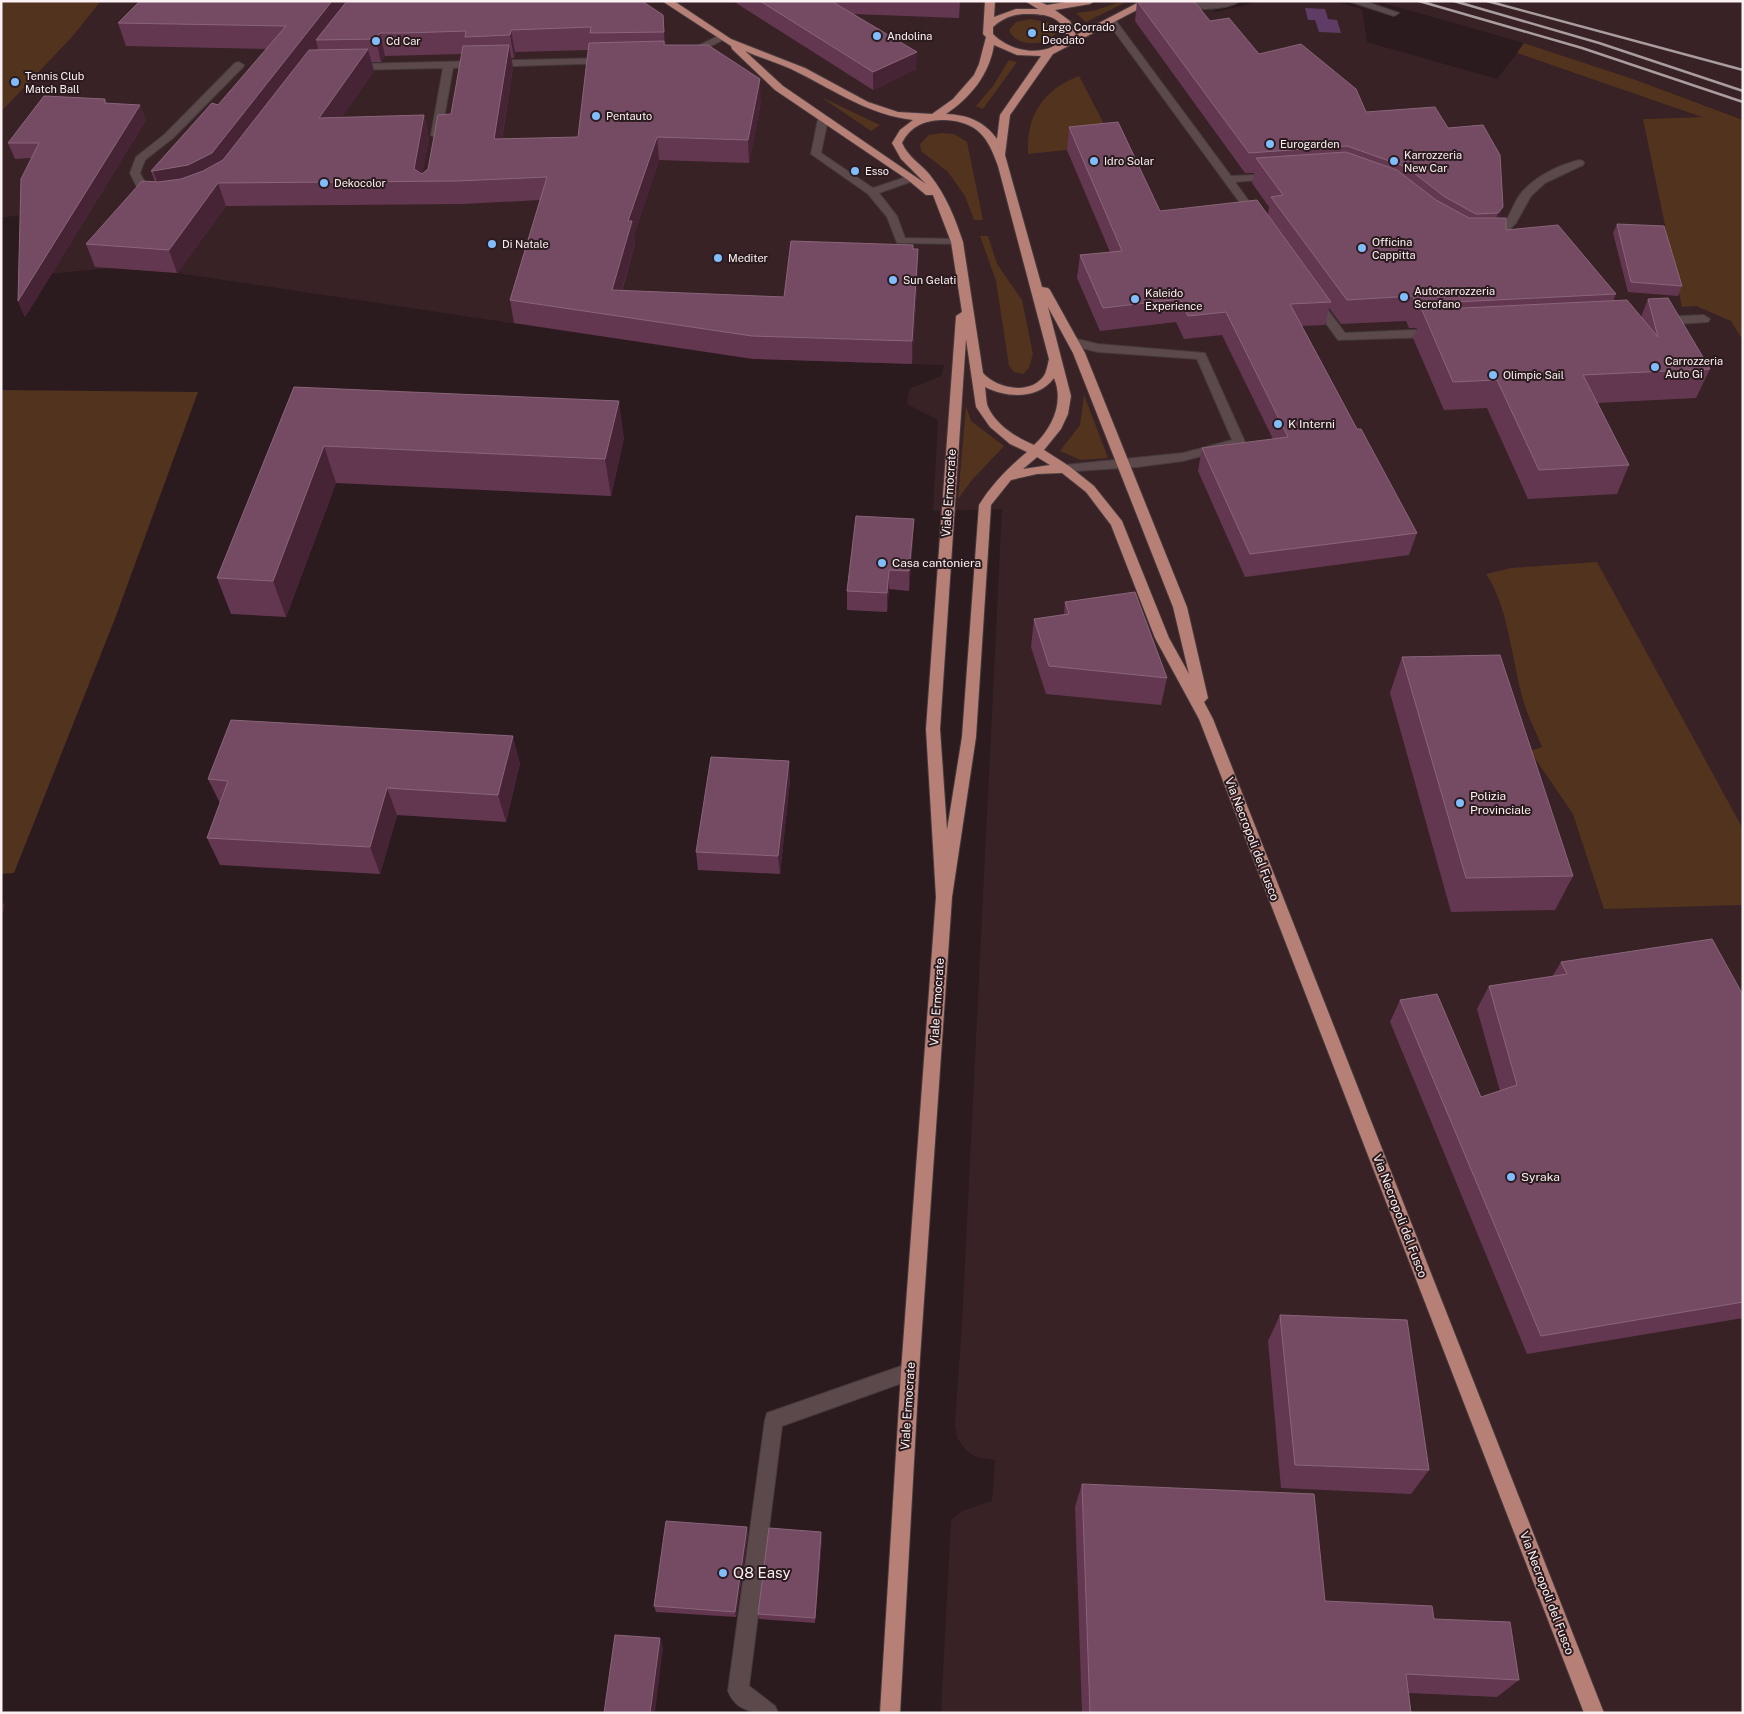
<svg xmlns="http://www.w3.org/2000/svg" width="1744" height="1714" viewBox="0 0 1744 1714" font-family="'Public Sans',sans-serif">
	<rect width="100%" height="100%" fill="#2b1b1e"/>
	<!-- built -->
	<g fill="#382226">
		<path d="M101 1H1199L1216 12 1262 1H1334L1362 9 1367 42 1497 79 1517 53 1704 117 1644 119 1696 306 1732 321 1743 341V1713H941L951 1520 962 1511 992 1501 995 1460 975 1457 966 1450 957 1438 955 1423 962 1324 1002 509 933 511 938 420 907 404 909 389 941 376 944 365 753 359 177 273 111 268 26 276 27 214 1 218V112L72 37Z"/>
		<path d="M1376 1H1743V120L1636 80 1524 43Z"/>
	</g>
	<!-- green -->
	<g fill="#51331e">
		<path d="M1 1H101L72 37 1 112Z"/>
		<path d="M1123 1H1128L1086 22 1076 13 1093 11Z"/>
		<path d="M1030 19 1050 23 1056 30 1055 34C1045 47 1015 47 1009 30L1016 22Z"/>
		<path d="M1524 43 1636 80 1743 120V341L1731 321 1696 306 1682 307 1643 119 1702 117 1517 53Z"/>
		<path d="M1009 60 1017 62 983 109 976 106 993 86Z"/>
		<path d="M1079 76 1115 145 1028 154C1026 115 1043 90 1079 76Z"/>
		<path d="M821 97 880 125 871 131Z"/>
		<path d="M942 133 954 134 967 142 983 220H974L965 196 948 172 921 151 920 144 929 135Z"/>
		<path d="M980 236H988L997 264 1022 300 1033 354 1029 368 1023 374 1014 372 1009 366 996 281Z"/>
		<path d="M1 390 198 392 116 616 14 873 1 874Z"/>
		<path d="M1084 395 1108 458 1081 460 1060 451 1080 425Z"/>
		<path d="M966 406 971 421 1004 446 971 481 958 499Z"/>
		<path d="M1597 562 1743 829V905L1604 909 1573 814 1530 751 1542 747C1535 729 1525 711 1521 692 1511 654 1508 607 1486 574L1511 568Z"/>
	</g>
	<!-- water -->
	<path fill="#5f3c65" d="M1305 8 1325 9 1328 19 1337 20 1341 33 1319 32 1315 20H1308Z"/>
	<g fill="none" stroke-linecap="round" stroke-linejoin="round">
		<!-- minor casing -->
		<g stroke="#463a3c" stroke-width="2">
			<g id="minor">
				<path d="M1172 1 1206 3 1240 1C1226 11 1186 12 1172 1Z"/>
				<path d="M1348 1H1364L1399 13 1394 16Z"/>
				<path d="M1111 17 1114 18 1231 176 1276 174 1277 176 1272 179 1235 182 1260 216 1259 218H1251L1106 20Z"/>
				<path d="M722 34 725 35V39L692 55H686L684 53Z"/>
				<path d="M607 58 612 61 611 63 453 68 441 135 436 138 431 135 443 68 353 70 348 67 353 64Z"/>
				<path d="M239 62 244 65 243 67 173 138 145 160 140 173 152 196 156 199 151 202 144 201 130 173 136 157 165 134 235 63Z"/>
				<path d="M823 116 828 119 821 153 873 188 912 175 917 178 916 180 879 193 897 216 905 238 957 239 963 242 961 244 897 243 887 217 868 194 811 154 818 119Z"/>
				<path d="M1579 160 1583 161 1584 163 1583 165 1545 183 1531 196 1516 223 1499 240H1487L1485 238 1487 236C1508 231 1510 206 1522 192 1536 176 1559 165 1579 160Z"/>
				<path d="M1315 297 1319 298 1345 333 1435 329 1441 333 1435 337 1338 340 1309 300Z"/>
				<path d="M1704 315 1710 319 1708 322 1660 325 1654 321 1660 317Z"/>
				<path d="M1073 338 1098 344 1205 353 1245 442 1243 445 1183 461 1137 467 1061 472 1059 469 1065 465 1183 453 1232 440 1197 359 1098 352 1069 345 1067 342 1069 339Z"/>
				<path d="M910 1363 916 1366 919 1372 916 1378 782 1426 749 1686 775 1706 778 1713C758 1713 737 1714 728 1691L765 1420 767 1413Z"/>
			</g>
		</g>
		<!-- major casing -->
		<g stroke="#463a3c" stroke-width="2">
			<path id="major" d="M662 1H674L731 39 805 68 868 102 898 112 932 114 953 99 974 75 979 64 986 37 983 34 985 1H995L994 17 1016 9H1038L1025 1H1038L1047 5 1072 1H1095L1090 4 1055 10 1070 21 1076 35 1141 1H1154L1053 54 1010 115 1005 155 1042 287 1048 288 1050 290 1085 353 1187 607 1208 698 1204 702 1213 719 1604 1713H1584L1199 719 1155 638 1111 525 1086 492 1062 473 1037 474 1011 480 991 505 976 737 952 897 919 1372 900 1713H880L901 1372 936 897 926 729 956 316 962 312 951 242 933 195H926L908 180 775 90 732 49 731 46ZM1023 14C1042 14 1061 14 1066 35 1050 59 1011 53 993 34V27C1002 19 1011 15 1023 14ZM994 45 1017 55 1041 56 1000 115 997 139C984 121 968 115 946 114 971 97 989 75 994 45ZM745 51C763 59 782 64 799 73 837 92 870 115 913 120L900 130 892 143 901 159 926 184 783 86ZM945 120C978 122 988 137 998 166L1049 359C1048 363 1047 369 1045 374 1032 396 997 389 983 373L963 242C955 218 946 195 930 175 921 164 908 157 902 143 911 125 926 120 945 120ZM1048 307 1073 353 1173 607 1189 674 1169 638 1122 521 1094 486 1069 466 1044 450 1061 429 1068 414 1071 396ZM966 339 976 407 990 427 1010 444 1027 452C1008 468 992 484 979 505L962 737 947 830 940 729ZM1054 378C1064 402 1053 427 1034 445 1017 438 996 425 988 407 986 402 986 393 985 387 1007 398 1038 400 1054 378ZM1037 457 1050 465 1023 469 1036 458Z"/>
		</g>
		<!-- minor -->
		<use href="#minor" fill="#5b494b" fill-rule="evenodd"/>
		<!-- major -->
		<use href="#major" fill="#b68077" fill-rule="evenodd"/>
		<!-- rail -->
		<g stroke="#aa9d9f" stroke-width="2.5">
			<path d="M1419 1 1582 48 1743 102"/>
			<path d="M1454 1 1599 43 1743 91"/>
			<path d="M1487 1 1743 70"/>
		</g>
	</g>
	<!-- wall -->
	<g fill="#643751" fill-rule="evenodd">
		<path d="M733 1H960L959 18 853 14 916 69 873 90Z"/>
		<path d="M1137 1 1210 21 1259 54 1366 112 1448 128 1483 125 1500 218 1506 230 1616 294 1613 301 1641 317 1648 299 1710 369 1696 398 1597 403 1629 465 1617 494 1528 499 1487 408 1444 410 1413 338 1417 328H1409L1406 321 1341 324 1329 308 1325 325 1302 326 1357 429 1417 533 1409 555 1245 577 1198 471 1202 448 1273 439 1222 335 1184 339 1176 322 1100 331 1077 278 1080 255 1110 252 1067 150 1069 127 1160 211 1268 215 1269 207 1252 183 1254 173H1245L1135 21Z"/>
		<path d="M663 15 665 45 761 101 749 163 659 160 634 235 635 244 622 291 784 297 913 249 918 272 912 364 753 359 514 323 510 300 540 200 463 204 226 206 177 273 95 267 86 244 155 182 151 171 218 105 267 49 126 46 118 23ZM588 50 578 137 502 139 513 67 511 58H514L515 52ZM462 54 451 114 428 169 422 173 429 138 424 115 341 118 374 71 371 62H381L385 56Z"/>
		<path d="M105 99 107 103 146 120 25 317 18 301 31 158 15 159 8 143Z"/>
		<path d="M1617 224 1682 286 1678 296 1628 292 1613 233Z"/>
		<path d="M294 387 624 438 611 496 336 483 286 617 231 614 217 578Z"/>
		<path d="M913 538 909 591 889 589 887 612 847 610V591Z"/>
		<path d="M1065 602 1167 678 1161 705 1046 694 1031 647 1034 619 1064 614Z"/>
		<path d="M1402 657 1573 876 1555 910 1451 912 1390 693Z"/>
		<path d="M520 763 506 822 397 815 380 874 220 865 207 838 220 803 208 779Z"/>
		<path d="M790 780 780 874 698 870 696 852Z"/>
		<path d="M1561 962 1743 995V1318L1527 1354 1390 1022 1400 1000 1481 1097 1500 1091 1477 1009 1489 986 1552 977Z"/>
		<path d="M1280 1315 1429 1470 1411 1494 1281 1488 1268 1341Z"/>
		<path d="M1082 1484 1325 1601 1434 1619 1519 1680 1497 1697 1409 1693 1411 1713H1082L1075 1507Z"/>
		<path d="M748 1533 736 1617 656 1612 654 1606Z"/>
		<path d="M822 1538 815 1623 759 1619 758 1614Z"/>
	</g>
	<!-- shaded-wall -->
	<g fill="#462335">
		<path d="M332 1H364L316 40 318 49 220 176 162 194 153 171Z"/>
		<path d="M663 15 665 37 666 54 664 32Z"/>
		<path d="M511 30 515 52 514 58 510 35Z"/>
		<path d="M380 33 385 56 381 62 376 39Z"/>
		<path d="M509 45 513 67 498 162 494 139Z"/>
		<path d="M368 49 374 71 325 141 319 118Z"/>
		<path d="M917 52 916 69 873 90V72Z"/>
		<path d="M760 79 761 101 749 163 748 140Z"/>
		<path d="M140 105 146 120 25 317 18 301Z"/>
		<path d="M424 115 429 138 421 182 414 169Z"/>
		<path d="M657 137 659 160 634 235 635 244 615 313 612 290 628 221Z"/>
		<path d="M218 183 226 206 177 273 169 250Z"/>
		<path d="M1503 207 1497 227 1491 233 1498 213Z"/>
		<path d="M918 249V272L912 364V341Z"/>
		<path d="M619 401 624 438 611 496 605 459Z"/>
		<path d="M324 446 336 483 286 617 273 581Z"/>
		<path d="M914 519 913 538 909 591V571Z"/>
		<path d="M889 570V589L887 612V593Z"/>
		<path d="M513 736 520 763 506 822 498 795Z"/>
		<path d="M789 761 790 780 780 874 778 856Z"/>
		<path d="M387 788 397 815 380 874 370 847Z"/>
		<path d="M1 900 5 905 1 921Z"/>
		<path d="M747 1527 748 1533 736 1617 735 1612Z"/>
		<path d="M821 1532 822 1538 815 1623V1618Z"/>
		<path d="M660 1638 663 1648 655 1713H650Z"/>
	</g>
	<!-- building -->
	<g fill="#744b63" stroke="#8a6579">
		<path d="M140 1H332L212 153 188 165 153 171H151L212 103 218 105 286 26 118 23Z"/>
		<path d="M347 1H642L663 15 664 32 590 33 591 27 511 30 510 35 465 37 466 31 406 33H380L376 39 316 40Z"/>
		<path d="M760 1H831L917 52 873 72Z"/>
		<path d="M1137 1H1194L1210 21 1229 18 1259 54 1301 44 1356 89 1366 112 1435 107 1448 128 1483 125 1500 155 1503 207 1498 213 1476 214 1445 197 1406 167 1347 146 1249 153Z"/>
		<path d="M664 41V45H708L760 79 748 140 657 137 628 221H632L612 290 784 297 791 241 913 245V249H918L912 341 752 336 510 300 547 177 458 181 218 183 169 250 86 244 142 181 158 182 181 179 203 171 223 160 309 50 368 49 319 118 424 115 414 169 422 174 428 169 438 115 451 114 463 46 509 45 494 139 578 137 589 43Z"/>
		<path d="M44 96 105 99 104 103 140 105 18 301 21 179 39 143H8Z"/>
		<path d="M1118 122 1160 211 1257 200 1331 302 1290 304 1357 429H1361L1417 533 1250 554 1202 448 1288 437 1226 312 1188 316 1180 299 1103 308 1080 255 1122 251 1069 127Z"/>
		<path d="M1346 152 1397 170 1436 200 1469 218H1506V230L1558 225 1616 294 1416 304 1413 296 1347 300 1271 197 1283 195 1256 158Z"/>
		<path d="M1617 224 1664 226 1682 286 1631 282Z"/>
		<path d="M1668 298 1710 369 1583 375 1629 465 1539 470 1497 380 1453 382 1422 310 1627 300 1658 337 1648 299Z"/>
		<path d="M294 387 619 401 605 459 324 446 273 581 217 578Z"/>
		<path d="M856 516 914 519 909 571 889 570 887 593 847 591Z"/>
		<path d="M1135 592 1167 678 1049 666 1034 619 1069 614 1065 602Z"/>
		<path d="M1500 655 1573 876 1466 878 1402 657Z"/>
		<path d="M231 720 513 736 498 795 387 788 370 847 207 838 228 781 208 779Z"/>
		<path d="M711 757 789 761 778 856 696 852Z"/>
		<path d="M1712 939 1743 995V1302L1541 1336 1400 1000 1437 994 1481 1097 1517 1085 1489 986 1567 974 1561 962Z"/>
		<path d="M1280 1315 1407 1320 1429 1470 1295 1465Z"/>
		<path d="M1082 1484 1314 1494 1325 1601 1432 1606 1434 1619 1510 1622 1519 1680 1406 1674 1411 1713H1090Z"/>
		<path d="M666 1521 747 1527 735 1612 654 1606Z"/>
		<path d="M769 1528 821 1532 815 1618 758 1614Z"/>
		<path d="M615 1635 660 1638 650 1713H604Z"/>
	</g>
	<!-- markers -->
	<g fill="#81bdfa" stroke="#2b1b1e" stroke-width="2">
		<circle cx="1032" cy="33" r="5"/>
		<circle cx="877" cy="36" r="5"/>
		<circle cx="376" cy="41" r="5"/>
		<circle cx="15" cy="82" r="5"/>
		<circle cx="596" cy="116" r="5"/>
		<circle cx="1270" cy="144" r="5"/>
		<circle cx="1094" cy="161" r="5"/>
		<circle cx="1394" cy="161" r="5"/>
		<circle cx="855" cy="171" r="5"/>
		<circle cx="324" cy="183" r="5"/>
		<circle cx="492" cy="244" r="5"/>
		<circle cx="1362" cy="248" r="5"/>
		<circle cx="718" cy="258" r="5"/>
		<circle cx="893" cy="280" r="5"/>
		<circle cx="1404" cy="297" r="5"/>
		<circle cx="1135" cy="299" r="5"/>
		<circle cx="1655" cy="367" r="5"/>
		<circle cx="1493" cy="375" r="5"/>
		<circle cx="1278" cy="424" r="5"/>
		<circle cx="882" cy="563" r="5"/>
		<circle cx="1460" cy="803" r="5"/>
		<circle cx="1511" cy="1177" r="5"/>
		<circle cx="723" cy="1573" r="5"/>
	</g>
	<g text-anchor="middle" stroke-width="4" stroke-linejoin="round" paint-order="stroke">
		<!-- far-poi labels -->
		<g font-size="11" fill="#fdf2f3" stroke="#2b1b1e" text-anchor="start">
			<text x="1042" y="31">Largo Corrado<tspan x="1042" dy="13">Deodato</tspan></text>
			<text x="887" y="40">Andolina</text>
			<text x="386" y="45">Cd Car</text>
			<text x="25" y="80">Tennis Club<tspan x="25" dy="13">Match Ball</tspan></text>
			<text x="606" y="120">Pentauto</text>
			<text x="1280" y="148">Eurogarden</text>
			<text x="1404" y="159">Karrozzeria<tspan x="1404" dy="13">New Car</tspan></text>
			<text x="1104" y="165">Idro Solar</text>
			<text x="865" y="175">Esso</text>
			<text x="334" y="187">Dekocolor</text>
			<text x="1372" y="246">Officina<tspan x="1372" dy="13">Cappitta</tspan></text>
			<text x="502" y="248">Di Natale</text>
			<text x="728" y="262">Mediter</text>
			<text x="903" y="284">Sun Gelati</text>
			<text x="1414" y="295">Autocarrozzeria<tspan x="1414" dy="13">Scrofano</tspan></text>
			<text x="1145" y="297">Kaleido<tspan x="1145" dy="13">Experience</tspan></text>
			<text x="1665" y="365">Carrozzeria<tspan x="1665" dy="13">Auto Gi</tspan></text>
			<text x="1503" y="379">Olimpic Sail</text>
		</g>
		<!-- poi labels -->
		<g font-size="12" fill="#fdf2f3" stroke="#2b1b1e" text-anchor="start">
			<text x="1288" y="428">K Interni</text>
			<text x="892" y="567">Casa cantoniera</text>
			<text x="1470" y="800">Polizia<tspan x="1470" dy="14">Provinciale</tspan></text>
			<text x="1521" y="1181">Syraka</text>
		</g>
		<!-- street labels -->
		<g font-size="12" fill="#fdf2f3" stroke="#2b1b1e">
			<text transform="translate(949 493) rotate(-86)" y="4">Viale Ermocrate</text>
			<text transform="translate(1252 839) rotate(69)" y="4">Via Necropoli del Fusco</text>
			<text transform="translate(937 1002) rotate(-86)" y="4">Viale Ermocrate</text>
			<text transform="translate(1400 1216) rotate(69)" y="4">Via Necropoli del Fusco</text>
			<text transform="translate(908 1406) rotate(-86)" y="4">Viale Ermocrate</text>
			<text transform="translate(1547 1593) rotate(69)" y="4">Via Necropoli del Fusco</text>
		</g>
		<!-- near-poi labels -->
		<g font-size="15" fill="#fdf2f3" stroke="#2b1b1e" text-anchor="start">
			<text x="733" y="1578">Q8 Easy</text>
		</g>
	</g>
	<!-- border -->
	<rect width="1744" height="1714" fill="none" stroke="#fdf2f3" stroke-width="5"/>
</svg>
